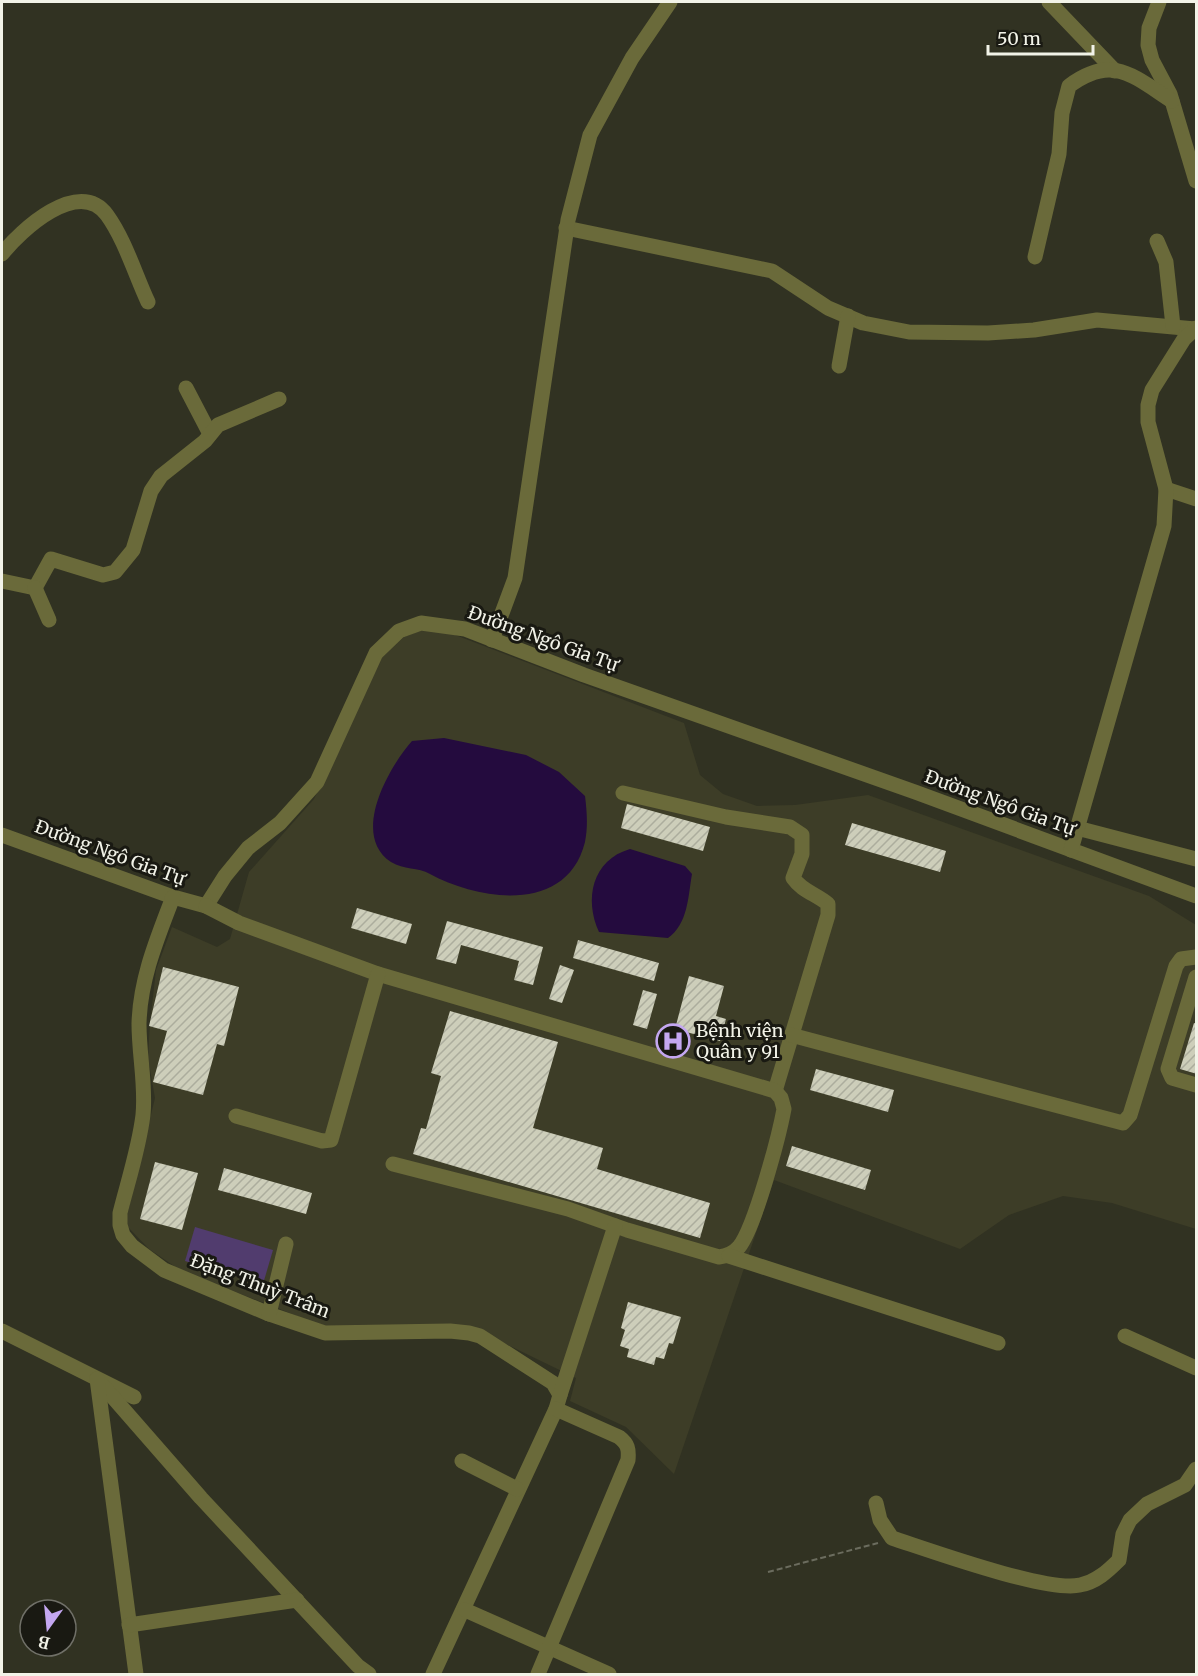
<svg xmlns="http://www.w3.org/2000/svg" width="1198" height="1676" viewBox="0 0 1198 1676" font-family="Merriweather,serif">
	<defs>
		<pattern id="building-hatch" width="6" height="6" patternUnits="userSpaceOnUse" patternTransform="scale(1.5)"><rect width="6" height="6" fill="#cdceba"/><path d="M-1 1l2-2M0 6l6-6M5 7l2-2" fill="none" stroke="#acad9d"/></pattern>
	</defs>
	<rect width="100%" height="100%" fill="#313222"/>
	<!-- built -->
	<path fill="#3d3d27" d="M422 630 450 633 684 723 700 775 723 794 757 806 795 805 868 795 1149 896 1196 925V1229L1112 1203 1063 1196 1009 1215 960 1249 774 1180 674 1474 626 1427 570 1401 576 1378 469 1326 325 1327 180 1270 149 1249 125 1224 155 1098 148 1058 150 1023 156 970 172 927 217 947 230 939 249 872 314 799 382 657 404 637Z"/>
	<!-- grass -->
	<path fill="#513c6e" d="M195 1227 273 1250 263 1284 185 1261Z"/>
	<!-- water -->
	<g fill="#240b3e">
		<path d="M444 738 526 755 559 772 585 796C587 812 588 827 585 842 567 914 480 901 430 874 418 867 404 870 391 862 350 835 389 767 412 741Z"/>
		<path d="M630 849 685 866 692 874C688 897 688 924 668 938L599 932C584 899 592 860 630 849Z"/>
	</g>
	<!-- building -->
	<g fill="url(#building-hatch)">
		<path d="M627 804 710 827 703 851 621 828Z"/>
		<path d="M852 823 946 851 940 872 845 845Z"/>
		<path d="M357 908 412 924 406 944 351 928Z"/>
		<path d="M447 921 543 947 533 985 514 980 519 961 461 945 456 964 436 959Z"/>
		<path d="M578 940 659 963 654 981 573 958Z"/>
		<path d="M560 965 574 970 562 1003 549 999Z"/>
		<path d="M163 967 239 987 224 1046 217 1044 203 1095 153 1082 167 1031 149 1026Z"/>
		<path d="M689 976 724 986 716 1016 726 1019 720 1041 675 1029Z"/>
		<path d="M643 990 657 994 647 1029 633 1025Z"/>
		<path d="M450 1011 558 1042 533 1128 603 1148 597 1169 710 1203 700 1238 413 1154 421 1128 426 1129 441 1076 431 1073Z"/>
		<path d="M1194 1023 1197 1024V1074L1180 1069Z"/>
		<path d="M816 1069 894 1090 888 1112 810 1090Z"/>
		<path d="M792 1146 871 1170 865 1190 786 1166Z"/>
		<path d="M155 1162 198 1173 182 1230 140 1219Z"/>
		<path d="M224 1168 312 1193 306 1214 218 1190Z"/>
		<path d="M628 1302 681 1317 673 1344 669 1343 664 1359 656 1357 654 1365 627 1357 629 1349 620 1346 625 1330 621 1328Z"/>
	</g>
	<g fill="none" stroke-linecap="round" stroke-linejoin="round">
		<!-- path -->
		<path stroke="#6b6c5e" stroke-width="2" stroke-dasharray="6 3" stroke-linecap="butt" d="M768 1572 878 1543"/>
		<!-- minor -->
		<g stroke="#6a6a3a" stroke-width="15">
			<path d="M1049 2 1115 71"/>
			<path d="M1159 2 1149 28 1148 45 1152 60 1170 94 1196 181"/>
			<path d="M566 228 772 271 828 308 863 323 909 332 988 333 1034 330 1097 320 1195 329"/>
			<path d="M1157 241 1166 262 1173 326"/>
			<path d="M2 254C20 231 79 176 107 215 125 240 135 274 148 302"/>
			<path d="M1035 257 1059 154 1062 113 1069 86C1112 54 1132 75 1172 101"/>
			<path d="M839 366 848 316"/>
			<path d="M186 388 210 434"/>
			<path d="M1166 489 1196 499"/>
			<path d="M2 581 35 588 51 559 103 575 115 572 133 550 151 491 161 476 205 441 218 425 279 399"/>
			<path d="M35 588 49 620"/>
			<path d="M492 640 515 578 568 220 590 135 632 58 670 2"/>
			<path d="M623 793 726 817 790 827 802 835V854L793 878C802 891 816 894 828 904V915L775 1091"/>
			<path d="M1077 828 1196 859"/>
			<path d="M2 835 173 897 206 906 225 876 248 848 280 823 317 782 376 653 399 631 421 623 465 629 584 675 915 792 1196 896"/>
			<path d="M1071 850 1164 526 1166 489 1148 422V405L1152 390 1184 339 1196 328"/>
			<path d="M173 897C157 939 140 979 139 1024 139 1055 146 1085 143 1115 139 1148 128 1181 120 1213V1225L123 1235 132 1246 164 1270 269 1314 325 1333 450 1331 469 1333 480 1336 553 1383 560 1395 556 1409 433 1674"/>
			<path d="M206 906 239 923 378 974 775 1091 781 1098 784 1109C779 1136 755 1227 739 1247 733 1254 727 1256 719 1257L627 1230 568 1209 393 1164"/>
			<path d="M1196 977 1168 1069 1172 1078 1196 1085"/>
			<path d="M791 1035 1123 1123 1130 1115 1176 966 1181 959 1196 957"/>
			<path d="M236 1116 322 1141 331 1140 378 974"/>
			<path d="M729 1256 998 1343"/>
			<path d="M269 1314 286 1244"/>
			<path d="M2 1331 134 1397"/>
			<path d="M1125 1336 1196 1368"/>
			<path d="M97 1379 201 1498 358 1666 369 1674"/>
			<path d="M97 1379 136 1674"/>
			<path d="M560 1395 615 1226"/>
			<path d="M462 1461 517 1489"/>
			<path d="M876 1503 880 1520 892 1538C929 1550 1048 1593 1080 1585 1096 1582 1108 1571 1119 1560L1123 1534 1130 1520 1147 1504 1185 1485 1196 1469"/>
			<path d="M465 1610 609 1674"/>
			<path d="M129 1625 297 1600"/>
			<path d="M538 1674 628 1460C629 1449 628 1444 619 1437L556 1409"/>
		</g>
	</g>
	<!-- icons -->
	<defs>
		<g id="hospital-ring" transform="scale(1.725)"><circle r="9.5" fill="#191912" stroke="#c4a7f1" stroke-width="1.5"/><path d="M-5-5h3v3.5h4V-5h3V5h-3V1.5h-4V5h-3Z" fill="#c4a7f1"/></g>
	</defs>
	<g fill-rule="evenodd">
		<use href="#hospital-ring" x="673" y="1041"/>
	</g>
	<g text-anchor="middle" stroke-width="6" stroke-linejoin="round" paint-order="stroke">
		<!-- street labels -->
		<g font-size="18" fill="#f2f3e8" stroke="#191912">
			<text transform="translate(543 639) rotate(20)" y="6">Đường Ngô Gia Tự</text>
			<text transform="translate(1000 803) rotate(20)" y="6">Đường Ngô Gia Tự</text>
			<text transform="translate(110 853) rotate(20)" y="6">Đường Ngô Gia Tự</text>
			<text transform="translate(260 1286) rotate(21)" y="6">Đặng Thuỳ Trâm</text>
		</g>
		<!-- poi labels -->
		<g font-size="18" fill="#f2f3e8" stroke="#191912" text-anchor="start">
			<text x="696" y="1037">Bệnh viện<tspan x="696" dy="21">Quân y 91</tspan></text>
		</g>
	</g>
	<!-- border -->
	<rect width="1198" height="1676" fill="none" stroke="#f2f3e8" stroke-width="6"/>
	<!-- north arrow -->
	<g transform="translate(48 1628) rotate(195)"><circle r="28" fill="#191912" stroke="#707068" stroke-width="1.5"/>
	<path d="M0-4.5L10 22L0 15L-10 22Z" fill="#c4a7f1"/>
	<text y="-9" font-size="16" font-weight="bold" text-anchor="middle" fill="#f2f3e8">B</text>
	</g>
	<!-- scale -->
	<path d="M988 45v9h105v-9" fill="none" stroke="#f2f3e8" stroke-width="3"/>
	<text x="997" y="45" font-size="18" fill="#f2f3e8" stroke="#191912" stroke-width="4.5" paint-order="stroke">50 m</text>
</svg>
